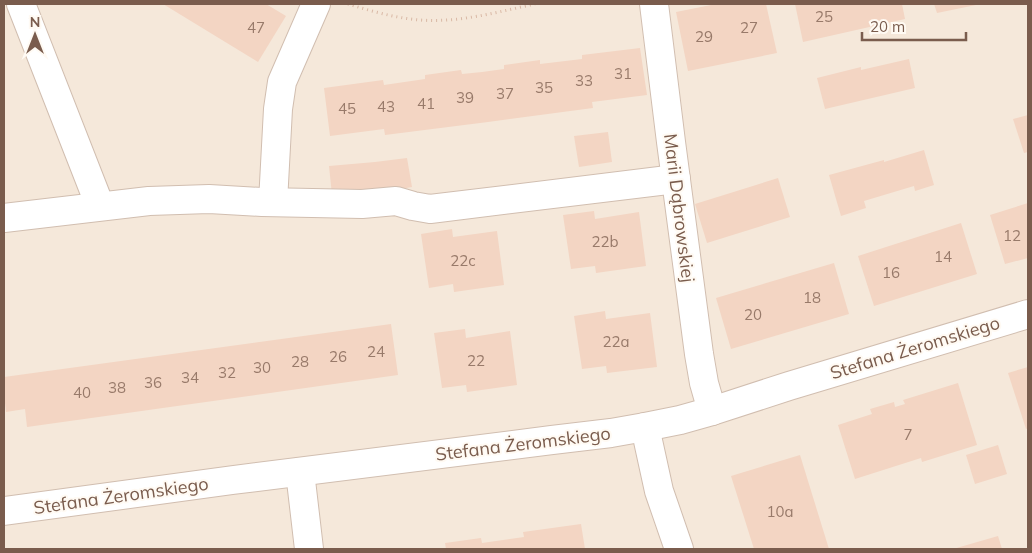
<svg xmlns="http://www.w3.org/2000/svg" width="1032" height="553" viewBox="0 0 1032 553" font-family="Mulish,sans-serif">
	<rect width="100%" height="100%" fill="#fdf6ec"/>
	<!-- residential -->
	<rect fill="#f5e8da" x="4" y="4" width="1024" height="545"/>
	<!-- building -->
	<g fill="#f3d5c3">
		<path d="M163 4H266L286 16 258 62Z"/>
		<path d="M716 4H766L777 53 688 71 676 12Z"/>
		<path d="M795 4H902L905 19 803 42Z"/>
		<path d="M934 4H976V5L937 13Z"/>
		<path d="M640 48 647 95 592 102 593 108 488 122 385 135 384 129 330 136 324 88 383 80 384 85 425 79V75L461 70 462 74 482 72 504 69V65L540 60V64L582 59V55Z"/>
		<path d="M909 59 915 88 825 109 817 78 861 67V70Z"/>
		<path d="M1028 115V152L1024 153 1013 119Z"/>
		<path d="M608 132 612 162 579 167 574 136Z"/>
		<path d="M924 150 934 185 915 191 914 186 864 201 866 208 841 216 829 175 884 160V162Z"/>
		<path d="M407 158 412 187 378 193 332 195 329 166 375 162Z"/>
		<path d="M778 178 790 217 707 243 695 204Z"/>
		<path d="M1028 203V258L1005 264 990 215Z"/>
		<path d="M594 211 595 219 639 212 646 266 596 273 595 266 571 269 563 215Z"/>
		<path d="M961 223 977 274 874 306 858 256Z"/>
		<path d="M452 229 453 237 497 231 504 285 454 292 453 284 429 288 421 234Z"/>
		<path d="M834 263 849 314 731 349 716 298Z"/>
		<path d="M605 311 606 319 650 313 657 367 607 373 606 366 582 369 574 316Z"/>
		<path d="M391 324 398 375 27 427 25 409 6 412 4 394V377Z"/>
		<path d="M465 329 466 338 510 331 517 385 467 392 466 385 442 388 434 333Z"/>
		<path d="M1028 367V428L1026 429 1008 373Z"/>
		<path d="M958 383 977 445 922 462 921 458 855 479 838 425 872 414 870 409 894 402 895 407 905 404 903 400Z"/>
		<path d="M998 445 1007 474 975 484 966 455Z"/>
		<path d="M800 455 829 549H754L731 476Z"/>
		<path d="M581 524 585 549H446L445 543 481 538 482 543 524 537 523 532Z"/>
		<path d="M998 536 1002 549H953Z"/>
	</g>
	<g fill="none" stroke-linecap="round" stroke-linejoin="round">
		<!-- minor casing -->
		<g stroke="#d1beb0" stroke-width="30">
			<g id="minor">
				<path d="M21 4 100 206"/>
				<path d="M654 4 671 142 699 354 704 383 712 411"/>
				<path d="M273 202 278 109 282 82 316 4"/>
				<path d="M4 218 149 201 209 199 262 202 362 204 396 201 413 206 430 209 676 179"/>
				<path d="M645 427 659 491 679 549"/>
				<path d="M300 472 309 549"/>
				<path d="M4 511 233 480 552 440 611 433 645 427 680 420 712 411 789 386 1028 314"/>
			</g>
		</g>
		<!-- path -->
		<path stroke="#d9b8a5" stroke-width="3" stroke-dasharray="1 4" stroke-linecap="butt" d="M348 4C371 11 395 18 420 20 459 23 497 12 535 4"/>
		<!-- minor -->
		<use href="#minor" stroke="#fff" stroke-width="28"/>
	</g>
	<g text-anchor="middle" stroke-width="4" stroke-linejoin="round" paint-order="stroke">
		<!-- number labels -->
		<g font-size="15" fill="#987a6a">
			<text x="824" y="22">25</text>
			<text x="256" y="33">47</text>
			<text x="749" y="33">27</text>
			<text x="704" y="42">29</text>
			<text x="623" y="79">31</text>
			<text x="584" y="86">33</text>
			<text x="544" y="93">35</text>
			<text x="505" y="99">37</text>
			<text x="465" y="103">39</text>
			<text x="426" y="109">41</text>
			<text x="386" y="112">43</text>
			<text x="347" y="114">45</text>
			<text x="1012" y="241">12</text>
			<text x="605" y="247">22b</text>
			<text x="943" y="262">14</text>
			<text x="463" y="266">22c</text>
			<text x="891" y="278">16</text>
			<text x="812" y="303">18</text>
			<text x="753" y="320">20</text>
			<text x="616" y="347">22a</text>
			<text x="376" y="357">24</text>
			<text x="338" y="362">26</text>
			<text x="476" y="366">22</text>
			<text x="300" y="367">28</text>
			<text x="262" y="373">30</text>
			<text x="227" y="378">32</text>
			<text x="190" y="383">34</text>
			<text x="153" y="388">36</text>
			<text x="117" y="393">38</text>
			<text x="82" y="398">40</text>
			<text x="908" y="440">7</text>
			<text x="780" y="517">10a</text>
		</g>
		<!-- street labels -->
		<g font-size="18" fill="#7a5c4d" stroke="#fffaf3">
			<text transform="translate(679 208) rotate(83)" y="6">Marii Dąbrowskiej</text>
			<text transform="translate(915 348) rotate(-17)" y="6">Stefana Żeromskiego</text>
			<text transform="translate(523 444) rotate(-7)" y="6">Stefana Żeromskiego</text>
			<text transform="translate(121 496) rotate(-8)" y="6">Stefana Żeromskiego</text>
		</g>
	</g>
	<!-- border -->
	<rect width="1032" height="553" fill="none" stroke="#7a5c4d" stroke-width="10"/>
	<!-- north arrow -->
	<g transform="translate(35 35)" stroke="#fffaf3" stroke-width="4" paint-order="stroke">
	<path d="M0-4L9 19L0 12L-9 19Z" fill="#7a5c4d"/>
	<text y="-8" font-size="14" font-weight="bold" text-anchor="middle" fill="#7a5c4d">N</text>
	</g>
	<!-- scale -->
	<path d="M862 32v8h104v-8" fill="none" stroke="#7a5c4d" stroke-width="2.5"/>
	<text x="870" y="32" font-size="15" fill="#7a5c4d" stroke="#fffaf3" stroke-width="4" paint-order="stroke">20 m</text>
</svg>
